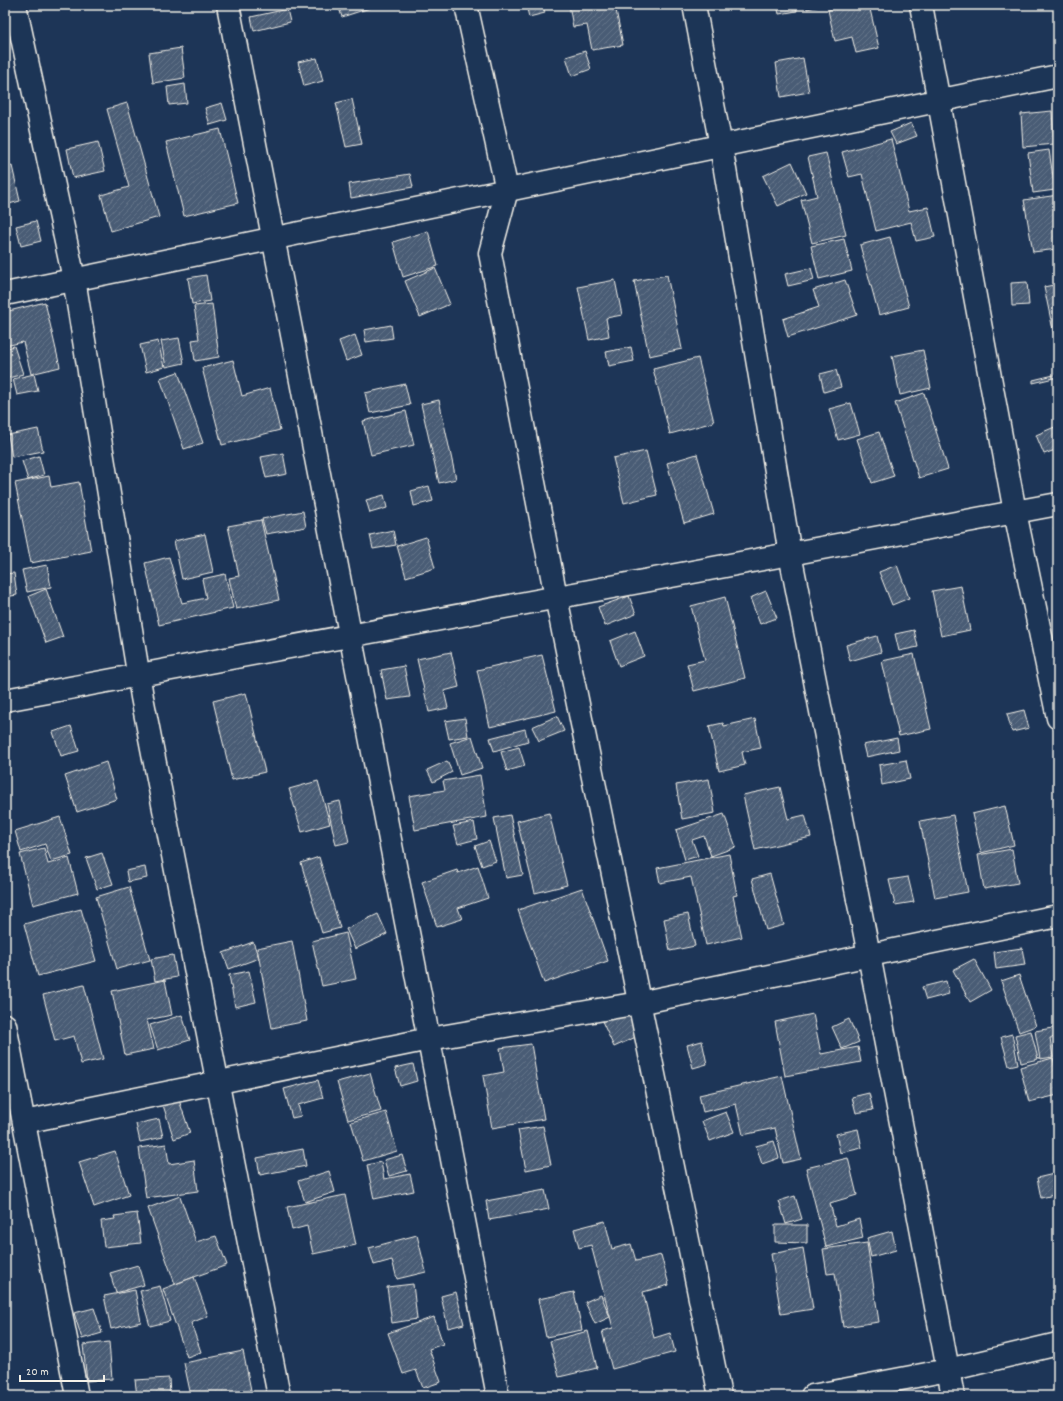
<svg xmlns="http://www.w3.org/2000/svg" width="1063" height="1401" viewBox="0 0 1063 1401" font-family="Dekko,sans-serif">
	<defs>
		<pattern id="building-hatch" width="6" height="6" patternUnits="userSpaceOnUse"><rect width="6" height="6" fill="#485b74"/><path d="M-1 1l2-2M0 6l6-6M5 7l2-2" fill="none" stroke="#637388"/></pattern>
	</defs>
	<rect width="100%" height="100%" fill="#1d3557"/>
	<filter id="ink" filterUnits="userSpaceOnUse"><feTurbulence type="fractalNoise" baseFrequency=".025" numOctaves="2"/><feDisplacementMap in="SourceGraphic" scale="8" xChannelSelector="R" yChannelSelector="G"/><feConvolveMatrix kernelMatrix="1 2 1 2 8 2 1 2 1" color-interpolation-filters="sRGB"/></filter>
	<g filter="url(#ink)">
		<!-- building -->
		<g fill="url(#building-hatch)" stroke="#f4f1e8">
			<path d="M338 5H379L342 17Z"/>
			<path d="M526 5H543L545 13 529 17Z"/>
			<path d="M569 5H615L623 45 592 50 587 25 573 27Z"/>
			<path d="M777 5H796L797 11 779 14Z"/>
			<path d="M806 5H825L807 9Z"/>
			<path d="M850 5H869L879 48 856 53 852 37 835 41 828 10Z"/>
			<path d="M287 9 290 22 254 31 251 17Z"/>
			<path d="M181 48 185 78 153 83 149 53Z"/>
			<path d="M585 51 591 69 572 76 566 57Z"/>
			<path d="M317 58 323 81 304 86 298 62Z"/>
			<path d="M803 58 809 92 781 97 776 63Z"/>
			<path d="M185 84 187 103 169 105 167 87Z"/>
			<path d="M352 99 362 144 346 147 336 103Z"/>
			<path d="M127 103 159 217 111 231 101 195 129 187 107 109Z"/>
			<path d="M222 103 227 120 210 125 205 108Z"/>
			<path d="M1052 111 1054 144 1023 147 1021 114Z"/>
			<path d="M911 123 917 136 896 144 890 132Z"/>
			<path d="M220 129 238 203 184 216 166 142Z"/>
			<path d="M891 139 909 211 928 207 935 237 916 241 911 222 876 231 862 174 849 177 842 152Z"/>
			<path d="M98 142 105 171 73 178 67 149Z"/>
			<path d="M1049 150 1055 190 1033 193 1028 153Z"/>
			<path d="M826 153 846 235 812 243 801 200 817 196 808 157Z"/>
			<path d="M792 162 806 193 778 206 763 176Z"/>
			<path d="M12 166 20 201 5 205V168Z"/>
			<path d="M410 174 413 187 351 198 349 184Z"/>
			<path d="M1058 195V249L1033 252 1024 200Z"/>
			<path d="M36 221 41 241 21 246 16 226Z"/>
			<path d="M428 231 438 266 403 277 393 242Z"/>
			<path d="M890 237 909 307 879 315 860 245Z"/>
			<path d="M844 239 852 271 819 279 811 246Z"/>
			<path d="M435 268 450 304 420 317 405 281Z"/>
			<path d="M811 268 814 280 788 286 785 274Z"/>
			<path d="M206 275 210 301 192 304 188 278Z"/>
			<path d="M667 275 682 349 649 356 634 281Z"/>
			<path d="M615 280 622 315 606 318 609 336 589 340 578 287Z"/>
			<path d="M845 280 857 315 788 337 783 319 819 307 813 290Z"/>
			<path d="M1027 282 1029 305 1012 306 1011 283Z"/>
			<path d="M1058 284V354L1044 287Z"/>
			<path d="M45 302 60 367 31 374 23 342 5 346V312Z"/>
			<path d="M212 304 219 357 195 361 192 340 199 339 194 306Z"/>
			<path d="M391 325 393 338 366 342 364 330Z"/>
			<path d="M355 335 362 355 346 361 339 341Z"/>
			<path d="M179 338 184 363 166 367 161 341Z"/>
			<path d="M158 341 164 367 146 372 140 345Z"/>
			<path d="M14 346 23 374 5 379V349Z"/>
			<path d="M631 347 634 361 609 366 606 352Z"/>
			<path d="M923 350 931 388 900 395 892 356Z"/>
			<path d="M698 358 714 422 670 434 653 369Z"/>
			<path d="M233 360 242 396 270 388 280 430 222 445 202 368Z"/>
			<path d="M836 370 841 387 824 392 820 374Z"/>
			<path d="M178 372 203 443 184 449 160 378Z"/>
			<path d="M34 374 38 391 17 395 13 379Z"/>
			<path d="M1058 374V377L1033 383V380Z"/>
			<path d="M405 384 410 405 370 413 365 393Z"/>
			<path d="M924 393 948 469 919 478 895 403Z"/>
			<path d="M439 400 456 479 439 483 421 404Z"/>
			<path d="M851 403 860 434 838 440 829 409Z"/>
			<path d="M406 411 414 445 371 455 363 421Z"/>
			<path d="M1057 426 1058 449 1044 454 1036 435Z"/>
			<path d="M38 429 43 451 12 457 8 435Z"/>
			<path d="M879 432 894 476 872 483 857 439Z"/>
			<path d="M646 451 657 495 624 503 613 458Z"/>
			<path d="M283 453 287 474 266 478 261 457Z"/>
			<path d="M697 454 714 514 684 523 667 463Z"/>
			<path d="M39 456 44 475 28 480 22 461Z"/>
			<path d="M49 476 51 487 79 482 91 551 31 563 15 483Z"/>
			<path d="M429 486 433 501 414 506 411 491Z"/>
			<path d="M384 495 387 508 370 513 366 500Z"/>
			<path d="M303 511 306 527 266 534 262 519Z"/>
			<path d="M261 520 279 600 236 609 229 578 239 576 228 526Z"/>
			<path d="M1058 527V542L1054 528Z"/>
			<path d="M393 530 396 545 373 549 370 535Z"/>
			<path d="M205 534 213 572 182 579 174 541Z"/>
			<path d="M426 537 435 568 406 577 397 546Z"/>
			<path d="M169 557 182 603 206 598 202 579 225 574 233 608 159 625 145 563Z"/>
			<path d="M47 565 51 587 27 592 22 570Z"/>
			<path d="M897 565 909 598 892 605 879 572Z"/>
			<path d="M14 573 17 595 5 597V574Z"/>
			<path d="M961 586 970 630 941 636 932 591Z"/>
			<path d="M46 589 63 637 46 643 29 596Z"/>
			<path d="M766 591 777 618 760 624 750 598Z"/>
			<path d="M629 596 636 614 605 626 598 607Z"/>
			<path d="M725 597 745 678 694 691 687 664 705 660 691 606Z"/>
			<path d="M914 630 918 647 899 651 895 634Z"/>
			<path d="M635 631 644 656 619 666 610 641Z"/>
			<path d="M877 636 881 652 850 661 846 645Z"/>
			<path d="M451 652 459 687 444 691 448 708 429 712 417 659Z"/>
			<path d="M914 654 931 729 899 736 882 661Z"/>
			<path d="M542 655 556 711 490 727 477 670Z"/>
			<path d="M404 666 410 697 387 700 381 670Z"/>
			<path d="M246 693 265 772 232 780 213 701Z"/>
			<path d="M1024 710 1029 728 1012 732 1007 714Z"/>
			<path d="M557 716 564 731 539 741 532 727Z"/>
			<path d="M465 718 468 736 449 739 445 721Z"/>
			<path d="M755 719 761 748 742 752 745 765 719 771 709 726 723 723 724 726Z"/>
			<path d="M71 726 79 751 61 756 53 732Z"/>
			<path d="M525 729 528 741 494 751 490 738Z"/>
			<path d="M472 736 482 768 460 775 450 743Z"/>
			<path d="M897 738 899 750 866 757 863 745Z"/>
			<path d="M519 747 525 766 507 771 501 752Z"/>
			<path d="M906 760 910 779 882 785 879 765Z"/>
			<path d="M447 761 452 772 433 782 427 770Z"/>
			<path d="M106 762 117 799 77 812 65 776Z"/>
			<path d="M480 775 487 817 415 830 409 796 445 790 443 781Z"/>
			<path d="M709 779 715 813 682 819 676 785Z"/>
			<path d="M318 781 330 824 302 832 289 789Z"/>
			<path d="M780 787 788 819 805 815 811 837 755 850 743 795Z"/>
			<path d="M340 801 349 842 336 845 327 804Z"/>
			<path d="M1005 806 1014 845 981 853 972 814Z"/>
			<path d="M549 813 567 885 535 893 517 821Z"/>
			<path d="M724 814 736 847 711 856 704 836 692 840 698 856 685 860 676 830Z"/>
			<path d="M510 815 523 875 506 878 494 818Z"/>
			<path d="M953 815 968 892 935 898 920 821Z"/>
			<path d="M60 817 72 855 51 861 45 844 21 852 15 831Z"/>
			<path d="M474 822 477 839 458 844 453 826Z"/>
			<path d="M489 841 496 861 482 866 475 846Z"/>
			<path d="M44 848 48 864 69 858 78 893 33 905 20 854Z"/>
			<path d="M1012 849 1018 883 984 889 978 855Z"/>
			<path d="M102 853 113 884 97 889 86 858Z"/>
			<path d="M729 854 737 895 733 896 742 937 706 945 691 877 660 883 657 868Z"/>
			<path d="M319 857 340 928 322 933 301 863Z"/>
			<path d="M478 866 488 898 458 908 462 919 437 927 422 882 457 870 458 873Z"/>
			<path d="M145 867 147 878 128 882 126 871Z"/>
			<path d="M770 874 784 925 766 930 752 879Z"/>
			<path d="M908 877 914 902 895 905 889 880Z"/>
			<path d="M129 887 150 960 117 969 96 897Z"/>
			<path d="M582 888 608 961 544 983 518 910Z"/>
			<path d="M81 909 96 961 38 976 24 924Z"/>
			<path d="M378 914 387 934 355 949 346 929Z"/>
			<path d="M688 914 695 946 670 951 664 919Z"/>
			<path d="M346 933 356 979 322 986 312 941Z"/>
			<path d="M292 941 307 1021 272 1028 257 948Z"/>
			<path d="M253 942 259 958 229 969 223 953Z"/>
			<path d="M1022 948 1025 965 996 969 994 952Z"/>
			<path d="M173 955 177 977 155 981 151 959Z"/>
			<path d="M974 959 991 990 970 1002 953 970Z"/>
			<path d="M249 971 256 1002 235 1007 229 975Z"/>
			<path d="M1019 975 1036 1026 1019 1032 1001 981Z"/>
			<path d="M165 980 172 1015 147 1020 154 1049 125 1055 112 991Z"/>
			<path d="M946 981 949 994 926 1000 922 987Z"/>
			<path d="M84 985 103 1059 81 1064 74 1036 55 1041 43 995Z"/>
			<path d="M626 1008 638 1036 614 1047 601 1019Z"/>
			<path d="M813 1014 821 1054 858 1047 861 1062 785 1076 775 1022Z"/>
			<path d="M182 1015 190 1040 158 1050 150 1025Z"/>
			<path d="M849 1019 859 1042 842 1049 832 1027Z"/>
			<path d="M1058 1027V1037L1050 1038 1053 1057 1040 1059 1035 1031Z"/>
			<path d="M1031 1031 1038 1059 1021 1063 1015 1035Z"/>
			<path d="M1012 1034 1018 1064 1009 1066 1001 1037Z"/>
			<path d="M702 1041 707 1064 693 1068 687 1045Z"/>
			<path d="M531 1044 544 1119 492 1128 483 1076 504 1072 500 1048Z"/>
			<path d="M1058 1044V1061L1054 1046Z"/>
			<path d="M1053 1058 1058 1078V1095L1029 1102 1020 1067Z"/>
			<path d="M413 1064 417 1081 400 1086 395 1068Z"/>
			<path d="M370 1073 381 1111 348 1120 337 1082Z"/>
			<path d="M782 1076 801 1159 783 1163 775 1128 743 1135 736 1104 703 1112 699 1095Z"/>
			<path d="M318 1080 323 1098 298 1105 301 1116 292 1118 284 1089Z"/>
			<path d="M869 1093 873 1110 856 1113 852 1097Z"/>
			<path d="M177 1094 190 1133 174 1139 161 1099Z"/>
			<path d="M386 1112 397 1151 363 1161 351 1122Z"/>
			<path d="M726 1112 734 1132 710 1141 702 1121Z"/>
			<path d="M159 1119 163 1137 140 1142 136 1124Z"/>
			<path d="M543 1126 551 1165 526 1170 518 1130Z"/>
			<path d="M858 1129 862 1148 840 1153 836 1134Z"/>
			<path d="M774 1141 779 1158 762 1164 756 1146Z"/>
			<path d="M166 1144 169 1164 194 1160 198 1191 146 1198 139 1148Z"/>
			<path d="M303 1149 306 1166 260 1175 257 1158Z"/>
			<path d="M115 1151 129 1195 94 1207 79 1162Z"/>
			<path d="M402 1155 407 1171 389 1176 384 1160Z"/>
			<path d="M1058 1155V1172L1054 1156Z"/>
			<path d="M848 1158 857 1195 830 1203 836 1226 859 1219 863 1238 826 1247 806 1168Z"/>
			<path d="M381 1162 384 1179 410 1174 414 1191 374 1199 367 1165Z"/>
			<path d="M329 1171 335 1192 305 1202 298 1181Z"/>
			<path d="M1058 1173V1194L1041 1198 1037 1178Z"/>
			<path d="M545 1190 549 1209 489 1220 486 1201Z"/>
			<path d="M345 1195 356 1245 313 1254 307 1226 292 1230 287 1207Z"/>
			<path d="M180 1196 196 1242 216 1236 227 1265 175 1284 148 1208Z"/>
			<path d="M795 1196 802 1219 786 1224 779 1201Z"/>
			<path d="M137 1213 141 1243 104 1247 101 1221 115 1219 114 1216Z"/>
			<path d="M605 1221 612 1249 631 1244 636 1261 661 1255 669 1285 643 1292 654 1338 670 1333 675 1352 612 1369 602 1331 613 1328 591 1245 579 1248 574 1229Z"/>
			<path d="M775 1225H807V1243L775 1242Z"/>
			<path d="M892 1231 896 1250 871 1257 867 1238Z"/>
			<path d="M417 1235 426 1272 397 1279 392 1260 374 1265 369 1248Z"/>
			<path d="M867 1243 879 1322 843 1327 835 1273 827 1274 823 1249Z"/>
			<path d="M803 1248 813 1309 781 1314 771 1254Z"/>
			<path d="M138 1265 144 1285 116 1293 110 1273Z"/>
			<path d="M194 1277 208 1316 191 1323 201 1352 187 1357 163 1289Z"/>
			<path d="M413 1284 417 1319 392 1323 387 1287Z"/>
			<path d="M160 1286 170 1321 150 1326 140 1291Z"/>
			<path d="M135 1290 141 1322 111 1329 104 1296Z"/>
			<path d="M456 1292 464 1324 448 1328 441 1296Z"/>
			<path d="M574 1292 582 1330 546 1337 538 1299Z"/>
			<path d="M601 1295 610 1317 595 1324 585 1302Z"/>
			<path d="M94 1308 102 1333 82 1339 74 1313Z"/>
			<path d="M434 1317 443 1344 429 1349 441 1382 423 1388 416 1370 403 1374 388 1333Z"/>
			<path d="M588 1331 597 1368 559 1377 550 1341Z"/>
			<path d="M109 1342 112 1379 87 1381 83 1345Z"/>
			<path d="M243 1351 252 1395 191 1396 184 1363Z"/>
			<path d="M169 1378 170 1396H137L135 1380Z"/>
			<path d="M340 1392V1396H319Z"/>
		</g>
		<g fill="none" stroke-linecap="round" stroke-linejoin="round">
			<!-- minor casing -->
			<g stroke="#f4f1e8" stroke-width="25">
				<g id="minor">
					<path d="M15 5 74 279 142 697 279 1396"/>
					<path d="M228 5 498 1396"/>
					<path d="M466 5 507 190 490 253 556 597 720 1396"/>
					<path d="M694 5 721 146 790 554 869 955 953 1396"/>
					<path d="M921 5 1015 512 1058 718"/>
					<path d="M5 294 1058 76"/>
					<path d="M5 700 1058 504"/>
					<path d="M5 1025 77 1396"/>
					<path d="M24 1122 429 1039 639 1003 1058 916"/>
					<path d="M812 1396 948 1370 1058 1344"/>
				</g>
			</g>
			<!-- minor -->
			<use href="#minor" stroke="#1d3557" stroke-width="22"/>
		</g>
	</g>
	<!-- margin -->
	<rect width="1063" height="1401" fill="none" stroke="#1d3557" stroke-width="20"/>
	<rect x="10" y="10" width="1043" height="1381" fill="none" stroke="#f4f1e8" stroke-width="1.5" filter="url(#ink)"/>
	<!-- scale -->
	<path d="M20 1375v6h84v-6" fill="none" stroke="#f4f1e8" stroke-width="2"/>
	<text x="26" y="1375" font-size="12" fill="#f4f1e8" stroke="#1d3557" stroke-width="3" paint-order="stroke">20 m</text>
</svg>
